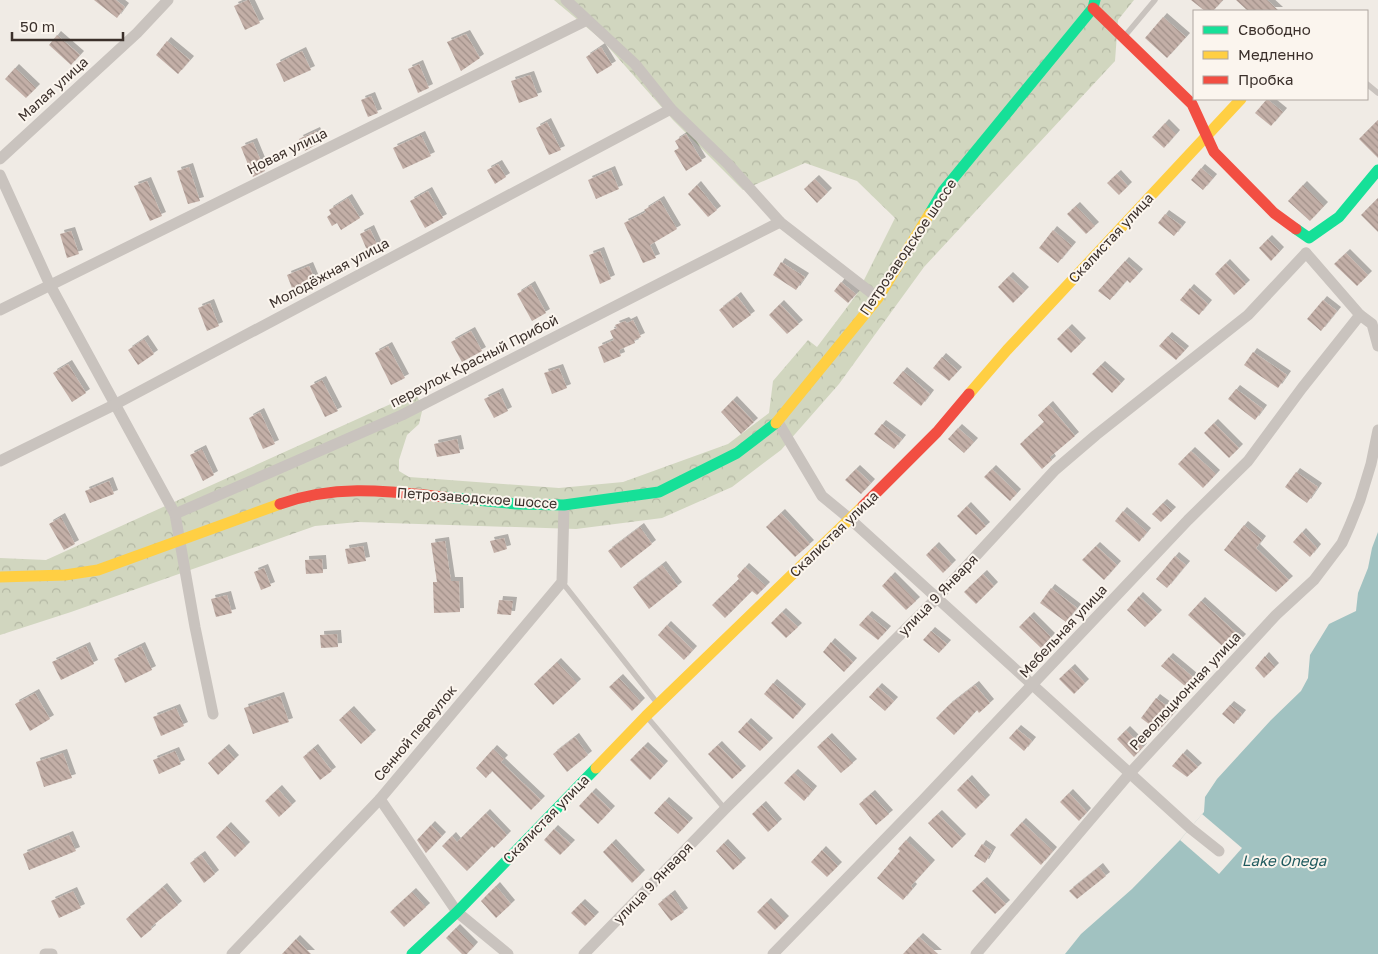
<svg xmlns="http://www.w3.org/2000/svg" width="1378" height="954" viewBox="0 0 1378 954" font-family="'Golos Text',sans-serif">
	<defs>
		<pattern id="forest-crowns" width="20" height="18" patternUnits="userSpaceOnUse" patternTransform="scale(1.25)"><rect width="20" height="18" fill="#d1d6bf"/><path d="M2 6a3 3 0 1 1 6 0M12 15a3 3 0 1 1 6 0" fill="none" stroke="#b4b8a4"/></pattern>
		<pattern id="building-back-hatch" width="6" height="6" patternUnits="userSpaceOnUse" patternTransform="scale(1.25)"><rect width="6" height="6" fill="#c3afa7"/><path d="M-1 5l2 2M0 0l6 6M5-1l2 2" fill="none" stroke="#a08f88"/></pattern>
		<filter id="shadow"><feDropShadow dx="4" dy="-4" stdDeviation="0" flood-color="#0004"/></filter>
	</defs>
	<rect width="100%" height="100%" fill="#f0ebe5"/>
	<!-- forest -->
	<path fill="url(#forest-crowns)" d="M554 0H1134L1118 20 1115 61 924 267 839 384 781 450 732 487 662 518 576 529 358 522 315 526 71 612 0 635V558L46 560 415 393 423 407 419 424 407 435 399 460V471L409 477 559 488 623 482 728 444 769 413 773 381 808 340 817 347 857 294 895 218 857 181 805 163 743 190 673 120 603 41Z"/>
	<!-- water -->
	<path fill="#a1c2c1" d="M1378 532V954H1065L1081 934 1132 889 1180 840 1204 812 1205 797 1217 779 1271 720 1301 691 1308 678 1310 655 1329 624 1356 611 1358 593 1368 568 1372 548Z"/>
	<!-- pier -->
	<path fill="#f0ebe5" d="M1202 814 1242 848 1219 874 1180 840Z"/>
	<!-- building -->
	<g fill="url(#building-back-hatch)" filter="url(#shadow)">
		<path d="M94 0H116L125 7 117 18Z"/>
		<path d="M248 0H249L260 23 245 30 234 6Z"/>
		<path d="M1191 0H1223L1213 11H1205Z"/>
		<path d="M1236 0H1267L1279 11H1248Z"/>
		<path d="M1163 17 1186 37 1167 58 1145 38Z"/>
		<path d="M466 34 480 58 461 71 447 42Z"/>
		<path d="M57 35 80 55 71 65 49 45Z"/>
		<path d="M167 41 190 60 178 74 156 55Z"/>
		<path d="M601 47 612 65 597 74 586 57Z"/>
		<path d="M302 51 311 70 284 82 276 64Z"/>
		<path d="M419 64 429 88 418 93 408 69Z"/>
		<path d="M15 68 36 88 26 98 5 79Z"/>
		<path d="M530 75 538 96 519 103 511 81Z"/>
		<path d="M371 96 378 113 368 117 361 100Z"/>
		<path d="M1267 99 1283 112 1271 126 1255 113Z"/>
		<path d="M1378 120V158L1359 139Z"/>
		<path d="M547 122 561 150 549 155 536 128Z"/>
		<path d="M1165 123 1176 134 1164 148 1152 137Z"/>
		<path d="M316 131 321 142 305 151 299 139Z"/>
		<path d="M686 134 702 161 686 171 674 151 679 148 675 141Z"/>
		<path d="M421 135 431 156 403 169 393 148Z"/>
		<path d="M253 142 265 171 253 177 241 147Z"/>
		<path d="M498 164 506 177 495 184 487 170Z"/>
		<path d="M189 167 200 201 188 204 177 171Z"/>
		<path d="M1201 168 1213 178 1203 190 1191 180Z"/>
		<path d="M611 170 619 189 596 199 588 180Z"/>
		<path d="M1117 174 1128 186 1119 195 1107 183Z"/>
		<path d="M815 179 828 192 817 203 804 189Z"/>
		<path d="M147 181 162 216 150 221 134 186Z"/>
		<path d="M697 185 717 210 708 217 688 194Z"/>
		<path d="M1303 185 1324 206 1310 221 1288 201Z"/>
		<path d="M428 191 443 218 425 228 410 201Z"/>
		<path d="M348 198 360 218 341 230 337 223 332 226 327 217 331 214 329 210Z"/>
		<path d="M1378 198V232L1361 215Z"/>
		<path d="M660 200 677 229 650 245 656 258 643 263 624 223 646 212 644 210Z"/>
		<path d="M1076 206 1095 226 1086 234 1067 214Z"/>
		<path d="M1165 214 1182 226 1174 236 1158 223Z"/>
		<path d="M370 229 381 253 370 257 360 234Z"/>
		<path d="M1053 230 1072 246 1058 263 1039 248Z"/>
		<path d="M71 231 79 254 67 258 60 234Z"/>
		<path d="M1268 239 1280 251 1271 261 1259 248Z"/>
		<path d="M600 251 611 279 600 284 589 255Z"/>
		<path d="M1346 253 1368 275 1357 286 1334 264Z"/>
		<path d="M1125 261 1139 273 1130 283 1127 280 1110 300 1098 291Z"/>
		<path d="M781 262 805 277 796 290 773 275Z"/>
		<path d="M1226 263 1246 284 1234 295 1215 274Z"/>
		<path d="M309 266 318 287 295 296 287 275Z"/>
		<path d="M1009 276 1025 291 1013 303 998 287Z"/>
		<path d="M841 282 856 294 848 303 834 291Z"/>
		<path d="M531 285 546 313 532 321 517 294Z"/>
		<path d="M1190 288 1208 304 1199 315 1180 300Z"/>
		<path d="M737 296 751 315 733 328 719 310Z"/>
		<path d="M1323 300 1337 311 1321 331 1307 319Z"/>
		<path d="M210 303 219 326 207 331 198 308Z"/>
		<path d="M780 304 799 324 787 334 769 315Z"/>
		<path d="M633 320 641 337 634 340 635 343 619 350 621 356 604 363 598 347 614 340 610 331 617 328 615 325 625 321 627 323Z"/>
		<path d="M1068 328 1082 342 1071 353 1057 339Z"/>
		<path d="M471 331 482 351 462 362 451 342Z"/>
		<path d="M1168 336 1185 350 1176 360 1159 346Z"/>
		<path d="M144 339 154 354 138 365 128 350Z"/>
		<path d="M388 346 405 378 391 385 375 353Z"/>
		<path d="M1253 352 1287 375 1278 388 1244 365Z"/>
		<path d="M942 357 958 371 949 381 933 368Z"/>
		<path d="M68 364 86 393 72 402 53 373Z"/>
		<path d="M1101 365 1121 383 1112 393 1092 374Z"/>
		<path d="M559 368 567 388 552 394 544 373Z"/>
		<path d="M903 371 930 394 921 406 893 383Z"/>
		<path d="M322 380 338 411 325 417 310 386Z"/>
		<path d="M1236 389 1263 409 1255 420 1228 399Z"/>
		<path d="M499 392 508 411 494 418 484 399Z"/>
		<path d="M733 400 754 422 741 434 721 412Z"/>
		<path d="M1049 405 1075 436 1050 457 1052 460 1042 469 1020 444 1044 422 1038 415Z"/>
		<path d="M260 412 275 444 263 449 249 418Z"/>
		<path d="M1214 423 1239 448 1229 458 1204 433Z"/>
		<path d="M882 424 902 439 894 449 874 434Z"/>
		<path d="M958 428 974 442 964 453 948 439Z"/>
		<path d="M457 439 460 453 437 457 434 444Z"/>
		<path d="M202 449 214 475 203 481 190 455Z"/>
		<path d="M1191 451 1216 474 1203 488 1178 464Z"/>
		<path d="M856 469 871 483 861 494 845 480Z"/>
		<path d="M992 469 1017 493 1010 501 984 477Z"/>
		<path d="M1296 472 1318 487 1307 503 1285 487Z"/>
		<path d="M109 481 114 494 90 503 85 491Z"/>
		<path d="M1163 503 1172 511 1161 522 1152 514Z"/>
		<path d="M967 506 986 526 976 535 957 516Z"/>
		<path d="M1123 511 1147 532 1139 542 1115 521Z"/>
		<path d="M781 513 810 544 795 557 766 527Z"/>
		<path d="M61 517 75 544 64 550 49 524Z"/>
		<path d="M1244 525 1262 540 1256 548 1289 580 1276 592 1224 550Z"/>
		<path d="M640 527 652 544 621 568 608 551Z"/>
		<path d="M1302 532 1317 548 1310 557 1293 542Z"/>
		<path d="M504 538 507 549 494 553 490 541Z"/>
		<path d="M445 541 451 581H459L460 612 434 613 433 582H437L431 543Z"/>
		<path d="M363 546 366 561 348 564 345 549Z"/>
		<path d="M935 546 952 564 943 573 926 555Z"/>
		<path d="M1096 546 1117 565 1104 580 1082 560Z"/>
		<path d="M1175 556 1186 565 1167 588 1156 579Z"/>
		<path d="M322 559 323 573 306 574 305 560Z"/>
		<path d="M662 565 678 586 649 609 633 587Z"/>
		<path d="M745 567 766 586 757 595 752 591 725 618 712 605 739 579 737 576Z"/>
		<path d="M264 568 271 586 261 590 254 572Z"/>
		<path d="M983 574 994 586 976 604 964 592Z"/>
		<path d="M891 576 916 601 906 610 882 586Z"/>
		<path d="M1051 588 1077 608 1066 622 1040 603Z"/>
		<path d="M227 595 232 613 216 617 211 599Z"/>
		<path d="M1139 596 1158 614 1145 627 1127 610Z"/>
		<path d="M499 600 513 601 511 615 497 614Z"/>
		<path d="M1201 601 1242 638 1229 652 1188 615Z"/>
		<path d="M782 612 798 627 786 638 771 623Z"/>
		<path d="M868 615 887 630 878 640 859 625Z"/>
		<path d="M1030 616 1051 637 1041 648 1019 627Z"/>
		<path d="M667 625 693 650 684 660 658 635Z"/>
		<path d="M931 631 947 644 939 653 923 640Z"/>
		<path d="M337 634 338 647 321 648 320 635Z"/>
		<path d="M831 642 853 662 844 672 823 652Z"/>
		<path d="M86 646 94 664 61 680 52 662Z"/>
		<path d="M141 646 152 670 125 683 114 659Z"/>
		<path d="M1265 656 1275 667 1264 678 1255 668Z"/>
		<path d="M1169 657 1199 682 1191 691 1161 666Z"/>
		<path d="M557 662 577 683 553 705 534 684Z"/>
		<path d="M1071 668 1085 683 1074 694 1059 679Z"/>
		<path d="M619 678 641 702 632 711 609 687Z"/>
		<path d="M773 683 802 708 793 719 764 694Z"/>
		<path d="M975 685 990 703 979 713 977 710 954 735 936 718 949 705Z"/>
		<path d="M878 687 894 701 885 711 869 697Z"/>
		<path d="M35 693 50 719 30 731 15 704Z"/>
		<path d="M280 696 289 722 253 734 244 708Z"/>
		<path d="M1156 698 1175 712 1158 731 1141 718Z"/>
		<path d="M1230 705 1242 714 1234 724 1222 714Z"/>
		<path d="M176 708 184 726 161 736 153 717Z"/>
		<path d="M350 710 372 734 361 744 339 720Z"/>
		<path d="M747 722 769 742 760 751 738 732Z"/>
		<path d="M1017 729 1032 741 1024 751 1009 738Z"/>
		<path d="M1126 730 1143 747 1134 757 1117 739Z"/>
		<path d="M575 737 588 755 567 772 553 754Z"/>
		<path d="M828 737 853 763 841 773 817 747Z"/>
		<path d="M718 745 742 770 732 779 708 754Z"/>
		<path d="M644 746 664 765 650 780 630 760Z"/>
		<path d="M225 748 235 759 218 775 208 763Z"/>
		<path d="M314 748 332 771 320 780 303 757Z"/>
		<path d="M493 749 504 759 501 762 541 800 531 810 492 771 486 778 476 768Z"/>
		<path d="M175 751 181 764 159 774 153 760Z"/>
		<path d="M63 753 72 778 44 787 36 762Z"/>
		<path d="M1183 753 1198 767 1187 777 1172 766Z"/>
		<path d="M794 773 813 790 804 801 784 783Z"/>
		<path d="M968 779 986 799 976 809 957 790Z"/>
		<path d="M278 789 292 805 279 817 265 801Z"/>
		<path d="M592 792 611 810 598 824 579 806Z"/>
		<path d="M1069 793 1087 812 1079 821 1060 802Z"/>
		<path d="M871 794 889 814 876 825 859 804Z"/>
		<path d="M665 801 689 822 678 834 654 813Z"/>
		<path d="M762 805 778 823 768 832 752 814Z"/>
		<path d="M486 813 507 835 494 848 492 846 467 871 442 846 452 836 457 842Z"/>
		<path d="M938 814 962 838 952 848 928 823Z"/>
		<path d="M1022 822 1053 851 1041 865 1010 835Z"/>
		<path d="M431 825 442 836 426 853 417 840Z"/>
		<path d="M227 826 246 846 235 857 216 837Z"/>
		<path d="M554 829 571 844 560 855 544 840Z"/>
		<path d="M69 835 76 851 29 870 23 854Z"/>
		<path d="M906 840 931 864 911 886 913 888 903 900 877 878 900 851 898 849Z"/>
		<path d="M612 843 641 874 632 883 603 852Z"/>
		<path d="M724 843 742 862 733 870 716 851Z"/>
		<path d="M982 844 992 851 985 863 974 856Z"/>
		<path d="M822 850 838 866 827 877 811 862Z"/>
		<path d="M201 855 215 874 204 883 190 863Z"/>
		<path d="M1099 867 1106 876 1077 899 1069 891Z"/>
		<path d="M983 881 1006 904 995 914 972 891Z"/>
		<path d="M496 886 511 904 496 918 481 901Z"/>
		<path d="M163 887 178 905 151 927 152 929 141 938 126 919Z"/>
		<path d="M73 891 81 908 59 918 51 901Z"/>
		<path d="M412 892 426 907 404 927 390 912Z"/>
		<path d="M671 894 684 912 671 921 658 904Z"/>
		<path d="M767 902 785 920 775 930 757 912Z"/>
		<path d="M581 903 595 916 585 926 571 913Z"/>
		<path d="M456 928 474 946 467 954H462L446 938Z"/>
		<path d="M919 937 938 954H903Z"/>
		<path d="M296 939 311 954H282Z"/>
	</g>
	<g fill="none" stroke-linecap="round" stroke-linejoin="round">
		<!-- lane -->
		<g stroke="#c9c3be" stroke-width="5.5">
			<path d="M1124 37 1155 0"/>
			<path d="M1367 84 1378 93"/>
			<path d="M562 582 658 704"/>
			<path d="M647 717 725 809"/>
		</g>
		<!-- street -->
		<g stroke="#c9c3be" stroke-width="11">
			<path d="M566 0 635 64 671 109 728 164 780 222 878 298"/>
			<path d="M0 159 137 33 168 0"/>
			<path d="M0 175 50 285 175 514 195 627 213 714"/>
			<path d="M1306 253 1360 315 1372 324 1378 346"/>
			<path d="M0 310 587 20"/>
			<path d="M778 422 822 496 850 519 1190 828 1219 851"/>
			<path d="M0 461 116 404 671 109"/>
			<path d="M175 514 402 415 780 222"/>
			<path d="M380 799 457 912 508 954"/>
			<path d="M45 954H52"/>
			<path d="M232 954 380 799 562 582 564 505"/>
			<path d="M584 954 725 809 937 598 1055 470 1096 435 1248 315 1306 253"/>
			<path d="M773 954 923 800 1188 520 1248 461 1302 388 1360 315"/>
			<path d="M976 954 1130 773 1276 615 1314 580 1342 543 1350 525 1360 500 1371 464 1378 430"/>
		</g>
		<!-- fast -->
		<g stroke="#16e098" stroke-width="11">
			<path d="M930 213 943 191 1093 8 1095 0"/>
			<path d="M1296 229 1309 238 1339 217 1378 170"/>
			<path d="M445 497 517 504 564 505 659 492 737 453 776 423"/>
			<path d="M412 954 457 912 596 768"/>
		</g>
		<!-- slow -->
		<g stroke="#ffcf43" stroke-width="11">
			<path d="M969 394 1007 350 1241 99"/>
			<path d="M776 423 878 298 930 213"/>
			<path d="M0 577 65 575 98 570 280 504"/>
			<path d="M596 768 646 716 863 506"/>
		</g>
		<!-- jam -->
		<g stroke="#f24e42" stroke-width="11">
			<path d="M1093 8 1192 104 1214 152 1274 213 1296 229"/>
			<path d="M280 504C337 484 387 491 445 497"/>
			<path d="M863 506 937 432 969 394"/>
		</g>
	</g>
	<g text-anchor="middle" stroke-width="4" stroke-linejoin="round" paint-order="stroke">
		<!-- street labels -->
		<g font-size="14" fill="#3b302b" stroke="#fbf5ee">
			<text transform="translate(53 89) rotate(-42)" y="5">Малая улица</text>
			<text transform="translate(287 151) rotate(-26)" y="5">Новая улица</text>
			<text transform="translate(1111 238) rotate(-47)" y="5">Скалистая улица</text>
			<text transform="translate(908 247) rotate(-56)" y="5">Петрозаводское шоссе</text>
			<text transform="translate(329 273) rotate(-28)" y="5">Молодёжная улица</text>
			<text transform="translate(474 361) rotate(-27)" y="5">переулок Красный Прибой</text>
			<text transform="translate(477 498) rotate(4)" y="5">Петрозаводское шоссе</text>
			<text transform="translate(834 534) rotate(-44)" y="5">Скалистая улица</text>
			<text transform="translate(938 595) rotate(-46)" y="5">улица 9 Января</text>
			<text transform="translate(1063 631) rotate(-47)" y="5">Мебельная улица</text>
			<text transform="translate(1185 691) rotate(-47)" y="5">Революционная улица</text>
			<text transform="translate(415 733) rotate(-50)" y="5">Сенной переулок</text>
			<text transform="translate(546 819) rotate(-46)" y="5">Скалистая улица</text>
			<text transform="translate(653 883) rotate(-46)" y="5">улица 9 Января</text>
		</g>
		<!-- water labels -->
		<g font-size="15" font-style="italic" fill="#1f5a5e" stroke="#fbf5ee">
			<text x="1284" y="866">Lake Onega</text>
		</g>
	</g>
	<!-- legend -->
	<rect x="1193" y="10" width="175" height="90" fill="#fbf5ee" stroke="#aea6a0"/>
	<rect x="1203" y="26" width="25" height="8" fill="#16e098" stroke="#aea6a0"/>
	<text x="1238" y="35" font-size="15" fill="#3b302b">Свободно</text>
	<rect x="1203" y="51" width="25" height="8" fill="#ffcf43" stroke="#aea6a0"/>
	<text x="1238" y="60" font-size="15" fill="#3b302b">Медленно</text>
	<rect x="1203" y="76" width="25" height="8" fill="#f24e42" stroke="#aea6a0"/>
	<text x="1238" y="85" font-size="15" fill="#3b302b">Пробка</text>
	<!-- scale -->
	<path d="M12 32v8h111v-8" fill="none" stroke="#3b302b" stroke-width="2.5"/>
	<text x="20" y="32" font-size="15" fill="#3b302b" stroke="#fbf5ee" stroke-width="4" paint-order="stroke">50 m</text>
</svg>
